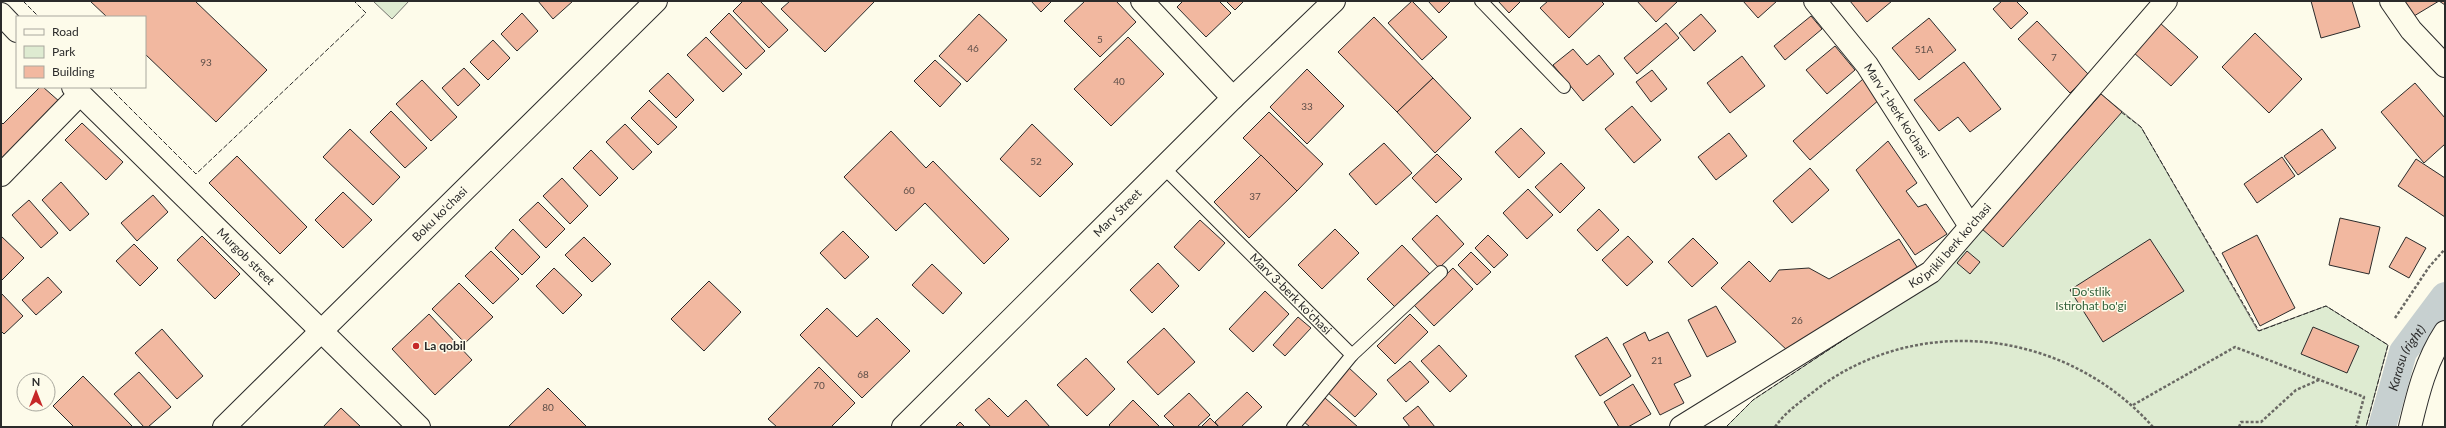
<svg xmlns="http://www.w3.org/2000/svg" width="2446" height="428" viewBox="0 0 2446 428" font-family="Lato,sans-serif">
	<rect width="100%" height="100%" fill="#fdfbea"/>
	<!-- green -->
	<g fill="#deebd1" stroke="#74746e">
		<path d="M373 1H409L392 19Z"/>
		<path d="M2101 94 2141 127 2258 331 2326 306 2388 345 2366 427H1726L1753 400 1941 275Z"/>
	</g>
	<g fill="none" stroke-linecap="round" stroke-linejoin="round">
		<!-- canal -->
		<path stroke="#c7d0d0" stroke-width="28" id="s1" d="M2382 427 2403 352 2445 296"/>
	</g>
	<!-- building -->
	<g fill="#f2b8a0" stroke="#2b2b2b">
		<path d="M90 1H195L267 70 216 122 145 54V17H107Z"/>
		<path d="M538 1H573L553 19Z"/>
		<path d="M743 1H760L788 30 769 48 733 11Z"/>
		<path d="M790 1H875L825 52 781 9Z"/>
		<path d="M1031 1H1052L1041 12Z"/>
		<path d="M1085 1H1116L1136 22 1100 57 1064 21Z"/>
		<path d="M1183 1H1219L1231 13 1206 37 1177 7Z"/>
		<path d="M1226 1H1244L1235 10Z"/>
		<path d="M1412 1 1447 37 1422 60 1388 23Z"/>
		<path d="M1428 1H1451L1439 13Z"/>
		<path d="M1498 1H1521L1509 13Z"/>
		<path d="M1548 1H1601L1604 4 1569 38 1540 8Z"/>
		<path d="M1637 1H1678L1656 22Z"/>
		<path d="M1743 1H1777L1758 18Z"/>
		<path d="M1850 1H1892L1867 22Z"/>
		<path d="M2002 1H2016L2028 13 2011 29 1993 9Z"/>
		<path d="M2311 1H2352L2360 27 2321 38Z"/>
		<path d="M2399 1H2445V5L2439 1 2409 19Z"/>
		<path d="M522 13 538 31 517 51 501 34Z"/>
		<path d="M729 13 765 51 746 69 710 32Z"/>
		<path d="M979 14 1007 40 967 82 939 56Z"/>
		<path d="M1701 14 1716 31 1694 51 1679 33Z"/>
		<path d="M1811 16 1822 29 1785 60 1774 46Z"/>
		<path d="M1374 17 1433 78 1397 112 1338 52Z"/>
		<path d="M1929 18 1956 50 1919 80 1892 48Z"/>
		<path d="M2037 21 2089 75 2070 93 2018 39Z"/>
		<path d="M1666 23 1679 38 1637 74 1624 58Z"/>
		<path d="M2160 23 2198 57 2171 86 2133 52Z"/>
		<path d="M2255 33 2302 79 2269 113 2222 67Z"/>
		<path d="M706 37 742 74 723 92 687 55Z"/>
		<path d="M1128 37 1164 74 1111 126 1074 89Z"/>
		<path d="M493 40 510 58 488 80 470 62Z"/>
		<path d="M1835 46 1855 70 1827 94 1806 70Z"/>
		<path d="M1573 49 1587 65 1599 55 1614 74 1583 101 1553 65Z"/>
		<path d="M1742 56 1765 86 1730 113 1707 83Z"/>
		<path d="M935 60 961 84 940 107 914 81Z"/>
		<path d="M1964 62 2001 109 1970 132 1958 117 1939 131 1914 100Z"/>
		<path d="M464 68 480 85 458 106 442 88Z"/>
		<path d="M1307 69 1344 106 1307 144 1270 107Z"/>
		<path d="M1652 70 1667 89 1651 102 1636 82Z"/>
		<path d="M668 73 694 100 676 118 649 91Z"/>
		<path d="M1433 78 1471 118 1435 153 1397 112Z"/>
		<path d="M1863 79 1880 99 1810 160 1793 141Z"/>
		<path d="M422 80 457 117 431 141 396 104Z"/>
		<path d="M2415 83 2445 118V144L2424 163 2381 112Z"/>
		<path d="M40 87H43L60 102 1 159V122L3 124Z"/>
		<path d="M2101 94 2122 112 2003 247 1982 229Z"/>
		<path d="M649 100 677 127 658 145 631 118Z"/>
		<path d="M1632 106 1661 140 1634 163 1605 129Z"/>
		<path d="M391 111 427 148 405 168 370 132Z"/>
		<path d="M1269 112 1323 164 1297 191 1243 138Z"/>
		<path d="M82 123 123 162 106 180 65 140Z"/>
		<path d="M625 124 652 152 633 170 606 142Z"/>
		<path d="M1032 124 1073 164 1040 197 1000 159Z"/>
		<path d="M1521 128 1545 153 1519 178 1495 152Z"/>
		<path d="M350 129 400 177 373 205 323 157Z"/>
		<path d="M2322 129 2336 148 2298 175 2284 156Z"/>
		<path d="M891 131 926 168 933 161 1009 239 984 264 925 203 896 231 844 177Z"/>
		<path d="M1729 133 1747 156 1716 180 1698 157Z"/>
		<path d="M1888 141 1917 183 1906 191 1918 207 1926 204 1947 234 1915 255 1856 170Z"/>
		<path d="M1384 143 1412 173 1376 205 1349 174Z"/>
		<path d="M591 150 618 178 600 196 573 168Z"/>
		<path d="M1437 154 1462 179 1436 203 1412 178Z"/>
		<path d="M1261 155 1297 191 1249 238 1214 202Z"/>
		<path d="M237 156 307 227 280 254 209 183Z"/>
		<path d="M2282 157 2295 176 2257 203 2244 184Z"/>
		<path d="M2416 159 2445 178V217L2398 186Z"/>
		<path d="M1561 163 1585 188 1560 213 1535 187Z"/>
		<path d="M1810 168 1829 190 1792 223 1773 201Z"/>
		<path d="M562 178 588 206 570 224 543 196Z"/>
		<path d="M61 182 89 214 70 231 42 200Z"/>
		<path d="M1528 189 1553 215 1527 239 1503 213Z"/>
		<path d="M343 192 372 220 343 248 315 220Z"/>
		<path d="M153 195 168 212 137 241 121 223Z"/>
		<path d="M29 200 58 233 41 248 12 215Z"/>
		<path d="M538 202 565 229 546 248 519 220Z"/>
		<path d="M1599 209 1619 230 1597 251 1577 230Z"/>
		<path d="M1437 215 1464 244 1439 268 1412 239Z"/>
		<path d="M2340 218 2380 227 2369 274 2329 265Z"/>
		<path d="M1200 220 1225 243 1199 271 1174 247Z"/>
		<path d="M513 229 540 257 522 275 495 248Z"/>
		<path d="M1335 229 1359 253 1322 289 1298 265Z"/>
		<path d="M843 231 869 257 845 279 820 253Z"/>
		<path d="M1488 235 1508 255 1494 268 1475 248Z"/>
		<path d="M2257 235 2295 308 2260 326 2222 253Z"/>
		<path d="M1 236 24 258 1 281Z"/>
		<path d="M202 236 240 274 215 299 177 260Z"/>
		<path d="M1628 236 1653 262 1627 286 1602 260Z"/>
		<path d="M584 237 611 264 592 282 565 255Z"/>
		<path d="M2406 237 2426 248 2409 278 2389 267Z"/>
		<path d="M1693 238 1718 263 1692 287 1668 262Z"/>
		<path d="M1899 239 1919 270 1789 352 1721 288 1749 261 1770 282 1779 270 1809 268 1829 279Z"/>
		<path d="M2150 239 2184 291 2103 342 2070 290Z"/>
		<path d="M134 244 158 268 140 286 116 261Z"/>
		<path d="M1402 245 1431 275 1396 308 1367 279Z"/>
		<path d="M491 251 519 279 493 304 465 276Z"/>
		<path d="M1967 251 1980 262 1970 274 1957 263Z"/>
		<path d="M1471 252 1491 272 1477 285 1458 265Z"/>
		<path d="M1158 263 1179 286 1152 313 1130 290Z"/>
		<path d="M932 264 962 293 943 314 912 285Z"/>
		<path d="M554 268 582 295 563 314 536 286Z"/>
		<path d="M1453 268 1473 289 1434 326 1414 305Z"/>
		<path d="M48 277 62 292 36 315 22 300Z"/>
		<path d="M709 281 741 312 704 351 671 319Z"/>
		<path d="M459 283 493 317 465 343 432 309Z"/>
		<path d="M1265 291 1289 314 1253 352 1229 329Z"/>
		<path d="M1 293 23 316 4 334 1 331Z"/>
		<path d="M1716 306 1736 342 1707 357 1688 320Z"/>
		<path d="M827 308 857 337 877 318 910 351 862 398 800 335Z"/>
		<path d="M429 314 472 360 435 395 392 349Z"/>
		<path d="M1410 314 1428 332 1395 364 1377 346Z"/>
		<path d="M1298 317 1311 328 1285 356 1273 345Z"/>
		<path d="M2313 327 2359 346 2347 373 2301 354Z"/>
		<path d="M1164 328 1195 362 1158 395 1127 362Z"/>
		<path d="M162 329 203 376 177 399 135 353Z"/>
		<path d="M1645 332 1649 341 1668 332 1691 376 1674 384 1684 403 1660 415 1623 344Z"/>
		<path d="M1607 337 1631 376 1600 396 1575 356Z"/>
		<path d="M1439 345 1467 376 1450 392 1421 361Z"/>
		<path d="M1086 358 1115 389 1087 416 1057 385Z"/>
		<path d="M1410 361 1429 382 1406 402 1387 380Z"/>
		<path d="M819 367 855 403 831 427H777L768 419Z"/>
		<path d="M1348 367 1377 394 1355 417 1326 391Z"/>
		<path d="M139 372 171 407 148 427H144L114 394Z"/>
		<path d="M83 376 133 427H74L53 406Z"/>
		<path d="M1633 384 1651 414 1628 427H1619L1604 402Z"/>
		<path d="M548 388 587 427H508Z"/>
		<path d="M1247 392 1262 407 1241 427H1219L1215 422Z"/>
		<path d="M1189 393 1210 415 1197 427H1175L1164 416Z"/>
		<path d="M989 398 1008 417 1026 400 1050 427H991L975 410Z"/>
		<path d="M1325 398 1358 427H1310L1303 421Z"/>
		<path d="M1133 400 1160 427H1111L1109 425Z"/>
		<path d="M1418 406 1435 427H1410L1403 418Z"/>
		<path d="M341 408 361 427H323Z"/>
		<path d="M1210 418 1219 427H1201Z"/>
		<path d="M960 422 965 427H955Z"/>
	</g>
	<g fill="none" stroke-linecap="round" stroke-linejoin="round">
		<!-- lane casing -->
		<g stroke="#2b2b2b" stroke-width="14">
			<g id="lane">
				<path d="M1481 1 1564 87"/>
				<path id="s2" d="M1163 167 1352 355 1293 427"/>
				<path d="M1352 355 1441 272"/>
			</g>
		</g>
		<!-- street casing -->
		<g stroke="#2b2b2b" stroke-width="24">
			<g id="street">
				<path d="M1142 1 1233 98"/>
				<path id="s3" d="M1815 1 1867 65 1970 226"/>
				<path d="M2391 1 2411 30 2445 66"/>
				<path d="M1 14 17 31"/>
				<path id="s4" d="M73 87 419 427"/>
				<path d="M1 175 80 94"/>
				<path id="s5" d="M224 427 656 1"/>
				<path id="s6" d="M903 427 1233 98 1334 1"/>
				<path id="s7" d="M1681 427 1931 272 2166 1"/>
			</g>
		</g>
		<!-- secondary casing -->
		<g stroke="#2b2b2b" stroke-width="24">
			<path id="secondary" d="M2410 427C2418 393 2426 361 2445 332"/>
		</g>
		<!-- path -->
		<g stroke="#6a6964" stroke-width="2.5" stroke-dasharray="3 2" stroke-linecap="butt">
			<path d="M2395 318 2429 267 2445 249"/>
			<path d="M2133 405 2235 347 2364 397 2356 427"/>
			<path d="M1775 427C1786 411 1802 401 1817 389 1921 311 2068 331 2153 427"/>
			<path d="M2239 427 2241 422H2261L2296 390 2321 379"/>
		</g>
		<!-- lane -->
		<use href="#lane" stroke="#fdfbea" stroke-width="12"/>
		<!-- street -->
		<use href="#street" stroke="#fdfbea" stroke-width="22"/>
		<!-- secondary -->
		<use href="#secondary" stroke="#fdfbea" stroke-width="22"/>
		<!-- fence -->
		<g stroke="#2b2b2b" stroke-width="1" stroke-dasharray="5 2" stroke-linecap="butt">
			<path d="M23 1 39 17"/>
			<path d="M109 87 196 174 366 13 354 1"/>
			<path d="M2121 112 2141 127 2259 331 2326 306 2388 345 2366 427"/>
			<path d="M1726 427 1753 400 1848 337"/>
		</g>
	</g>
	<!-- markers -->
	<circle fill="#c62828" stroke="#fdfbea" stroke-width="1.5" cx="416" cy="346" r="4"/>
	<g text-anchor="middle" stroke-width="3" stroke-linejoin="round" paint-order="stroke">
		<!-- number labels -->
		<g font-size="10" fill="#5d4e48">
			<text x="1100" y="43">5</text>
			<text x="973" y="52">46</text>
			<text x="1924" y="53">51А</text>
			<text x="2054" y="61">7</text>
			<text x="206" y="66">93</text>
			<text x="1119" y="85">40</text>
			<text x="1307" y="110">33</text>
			<text x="1036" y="165">52</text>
			<text x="909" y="194">60</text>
			<text x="1255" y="200">37</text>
			<text x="1797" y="324">26</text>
			<text x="1657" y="364">21</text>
			<text x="863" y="378">68</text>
			<text x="819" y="389">70</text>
			<text x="548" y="411">80</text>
		</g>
		<!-- street labels -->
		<g font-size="12" fill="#2b2b2b" stroke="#fdfbea">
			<text dy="4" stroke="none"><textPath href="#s3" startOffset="137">Marv 1-berk ko'chasi</textPath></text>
			<text dy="4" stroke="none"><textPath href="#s6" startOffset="303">Marv Street</textPath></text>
			<text dy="4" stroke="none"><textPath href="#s5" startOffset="303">Boku ko'chasi</textPath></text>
			<text dy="4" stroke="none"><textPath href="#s7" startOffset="326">Ko'prikli berk ko'chasi</textPath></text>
			<text dy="4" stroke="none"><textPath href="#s4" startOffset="242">Murgob street</textPath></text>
			<text dy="4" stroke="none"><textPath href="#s2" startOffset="180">Marv 3-berk ko'chasi</textPath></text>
		</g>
		<!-- park labels -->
		<g font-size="12" fill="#34623c" stroke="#fdfbea">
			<text x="2091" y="296">Do'stlik<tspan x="2091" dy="14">Istirohat bo'gi</tspan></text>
		</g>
		<!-- poi labels -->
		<g font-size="12" font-weight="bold" fill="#2b2b2b" stroke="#fdfbea" text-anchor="start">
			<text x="424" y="350">La qobil</text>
		</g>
		<!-- water labels -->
		<g font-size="13" font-style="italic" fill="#2b2b2b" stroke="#fdfbea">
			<text dy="5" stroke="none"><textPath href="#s1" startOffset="74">Karasu (right)</textPath></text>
		</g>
	</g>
	<!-- border -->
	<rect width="2446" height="428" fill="none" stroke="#2b2b2b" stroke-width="4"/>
	<!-- legend -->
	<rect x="16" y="16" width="130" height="72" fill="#fdfbea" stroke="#a9a89e"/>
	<rect x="24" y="29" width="20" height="6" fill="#fdfbea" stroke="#a9a89e"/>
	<text x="52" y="36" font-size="12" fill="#2b2b2b">Road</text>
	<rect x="24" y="46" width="20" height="12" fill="#deebd1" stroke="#a9a89e"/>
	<text x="52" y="56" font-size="12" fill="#2b2b2b">Park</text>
	<rect x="24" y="66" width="20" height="12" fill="#f2b8a0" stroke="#a9a89e"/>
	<text x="52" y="76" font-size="12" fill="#2b2b2b">Building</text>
	<!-- north arrow -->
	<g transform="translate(36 392)"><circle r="19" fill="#fdfbea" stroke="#a9a89e"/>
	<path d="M0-3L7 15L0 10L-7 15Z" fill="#c62828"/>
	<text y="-6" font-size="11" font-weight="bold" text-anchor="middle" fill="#2b2b2b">N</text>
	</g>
</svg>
